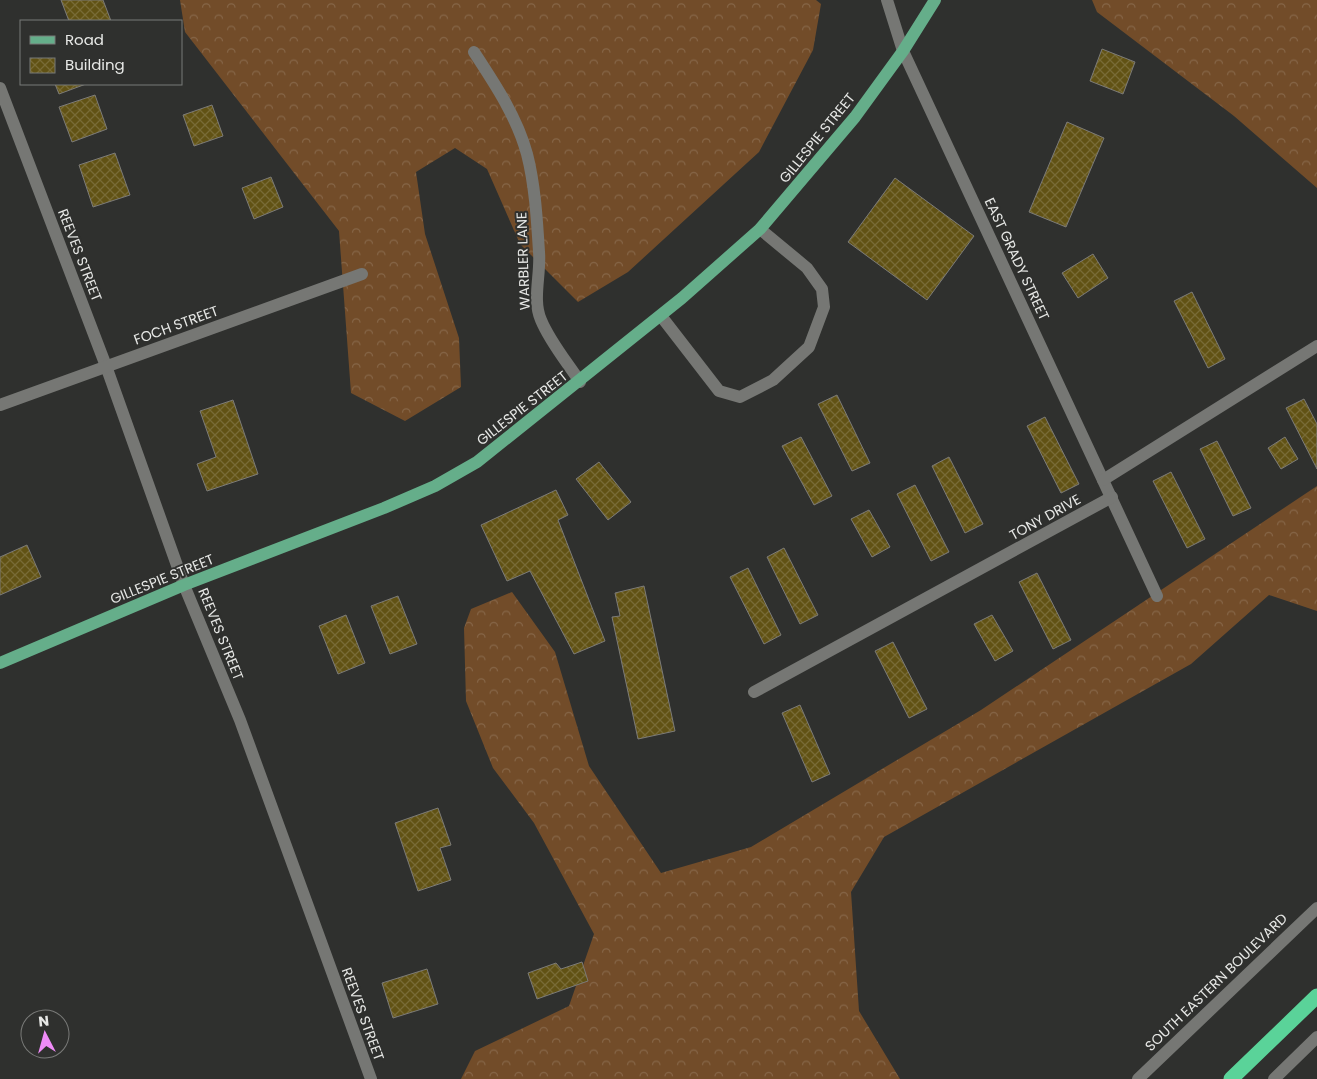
<svg xmlns="http://www.w3.org/2000/svg" width="1317" height="1079" viewBox="0 0 1317 1079" font-family="Poppins,sans-serif">
	<defs>
		<pattern id="forest-crowns" width="20" height="18" patternUnits="userSpaceOnUse" patternTransform="scale(1.25)"><rect width="20" height="18" fill="#724c29"/><path d="M2 6a3 3 0 1 1 6 0M12 15a3 3 0 1 1 6 0" fill="none" stroke="#866648"/></pattern>
		<pattern id="building-cross-hatch" width="8" height="8" patternUnits="userSpaceOnUse" patternTransform="scale(1.25)"><rect width="8" height="8" fill="#615214"/><path d="M0 0l8 8M0 8l8-8" fill="none" stroke="#786b36"/></pattern>
	</defs>
	<rect width="100%" height="100%" fill="#2f302e"/>
	<!-- forest -->
	<g fill="url(#forest-crowns)">
		<path d="M180 0H816L821 4 813 50 759 152 628 272 578 302 520 244 487 169 455 148 416 172 425 234 459 338 461 387 405 421 351 393 339 231 185 32Z"/>
		<path d="M1092 0H1317V188L1234 116 1097 12Z"/>
		<path d="M1317 486V611L1269 595 1191 664 884 837 851 892 859 1011 900 1079H461L475 1051 569 1006 594 934 534 823 493 768 466 701 464 628 471 609 512 592 555 652 589 766 661 873 751 847 981 710Z"/>
	</g>
	<!-- building -->
	<g fill="url(#building-cross-hatch)" stroke="#7c7b78">
		<path d="M61 0H103L111 21H69Z"/>
		<path d="M1102 49 1135 62 1123 94 1090 81Z"/>
		<path d="M55 84H86L59 94Z"/>
		<path d="M95 95 107 129 72 142 59 107Z"/>
		<path d="M212 105 223 136 194 146 183 115Z"/>
		<path d="M1067 122 1104 138 1066 227 1029 212Z"/>
		<path d="M115 153 130 195 93 207 79 165Z"/>
		<path d="M271 177 283 207 254 219 242 188Z"/>
		<path d="M895 178 974 236 927 300 848 242Z"/>
		<path d="M1093 254 1108 278 1078 298 1062 273Z"/>
		<path d="M1192 292 1225 359 1208 368 1174 301Z"/>
		<path d="M837 395 870 463 852 471 818 404Z"/>
		<path d="M1304 399 1317 424V469L1286 408Z"/>
		<path d="M233 400 258 474 207 491 197 464 216 457 200 411Z"/>
		<path d="M1045 417 1079 484 1061 493 1027 426Z"/>
		<path d="M801 437 832 496 814 505 782 446Z"/>
		<path d="M1285 437 1298 459 1281 469 1268 448Z"/>
		<path d="M1217 441 1251 508 1233 516 1200 449Z"/>
		<path d="M949 457 983 524 965 533 932 466Z"/>
		<path d="M599 462 631 502 608 520 576 479Z"/>
		<path d="M1171 472 1205 539 1187 548 1153 481Z"/>
		<path d="M915 485 949 552 931 561 897 494Z"/>
		<path d="M556 490 568 515 558 520 605 641 574 654 530 571 507 581 481 525Z"/>
		<path d="M869 510 890 547 872 557 851 519Z"/>
		<path d="M27 545 41 577 0 595V557Z"/>
		<path d="M784 548 818 615 800 624 767 557Z"/>
		<path d="M748 568 781 635 764 644 730 577Z"/>
		<path d="M1037 573 1071 640 1053 649 1019 582Z"/>
		<path d="M644 586 675 731 638 739 612 617 620 616 615 593Z"/>
		<path d="M398 596 417 644 390 654 371 606Z"/>
		<path d="M346 615 365 663 338 674 319 626Z"/>
		<path d="M992 615 1013 651 995 661 974 624Z"/>
		<path d="M893 642 927 709 909 718 875 651Z"/>
		<path d="M800 705 830 774 812 782 782 713Z"/>
		<path d="M438 808 451 845 440 848 451 880 418 891 395 823Z"/>
		<path d="M582 962 588 981 537 999 528 973 556 963 561 969Z"/>
		<path d="M427 969 438 1004 393 1018 382 983Z"/>
	</g>
	<g fill="none" stroke-linecap="round" stroke-linejoin="round">
		<!-- minor -->
		<g stroke="#767774" stroke-width="12">
			<path d="M887 0 903 51 1157 596"/>
			<path d="M474 52C495 84 517 117 527 154 535 185 537 220 539 252 541 274 532 300 541 320 550 342 567 362 580 382"/>
			<path d="M0 88 106 366 184 585 240 720 371 1079"/>
			<path d="M661 316 719 391 740 397 773 380 809 347 824 307 822 289 807 268 760 229"/>
			<path d="M0 405 362 274"/>
			<path d="M1103 480 1317 346"/>
			<path d="M754 692 1112 497"/>
			<path d="M1138 1079 1317 908"/>
			<path d="M1274 1079 1317 1037"/>
		</g>
		<!-- major -->
		<path stroke="#65ae8a" stroke-width="12" d="M0 663 184 585 384 508 435 486 477 462 682 298 760 229 855 117 903 51 935 0"/>
		<!-- highway -->
		<path stroke="#5ad399" stroke-width="15" d="M1231 1079 1317 996"/>
	</g>
	<g text-anchor="middle" stroke-width="4" stroke-linejoin="round" paint-order="stroke">
		<!-- street labels -->
		<g font-size="14" fill="#e7e8e6" stroke="#2f302e">
			<text transform="translate(817 138) rotate(-51)" y="5">GILLESPIE STREET</text>
			<text transform="translate(80 255) rotate(69)" y="5">REEVES STREET</text>
			<text transform="translate(1017 259) rotate(65)" y="5">EAST GRADY STREET</text>
			<text transform="translate(523 261) rotate(-92)" y="5">WARBLER LANE</text>
			<text transform="translate(176 325) rotate(-20)" y="5">FOCH STREET</text>
			<text transform="translate(522 408) rotate(-38)" y="5">GILLESPIE STREET</text>
			<text transform="translate(1045 517) rotate(-29)" y="5">TONY DRIVE</text>
			<text transform="translate(162 579) rotate(-22)" y="5">GILLESPIE STREET</text>
			<text transform="translate(221 634) rotate(68)" y="5">REEVES STREET</text>
			<text transform="translate(1216 982) rotate(-44)" y="5">SOUTH EASTERN BOULEVARD</text>
			<text transform="translate(363 1014) rotate(70)" y="5">REEVES STREET</text>
		</g>
	</g>
	<!-- legend -->
	<rect x="20" y="20" width="162" height="65" fill="#2f302e" stroke="#797a78"/>
	<rect x="30" y="36" width="25" height="8" fill="#65ae8a" stroke="#797a78"/>
	<text x="65" y="45" font-size="15" fill="#e7e8e6">Road</text>
	<rect x="30" y="58" width="25" height="15" fill="url(#building-cross-hatch)" stroke="#797a78"/>
	<text x="65" y="70" font-size="15" fill="#e7e8e6">Building</text>
	<!-- north arrow -->
	<g transform="translate(45 1034) rotate(354)"><circle r="24" fill="#2f302e" stroke="#797a78"/>
	<path d="M0-4L9 19L0 12L-9 19Z" fill="#ef8bf7"/>
	<text y="-8" font-size="14" font-weight="bold" text-anchor="middle" fill="#e7e8e6">N</text>
	</g>
</svg>
